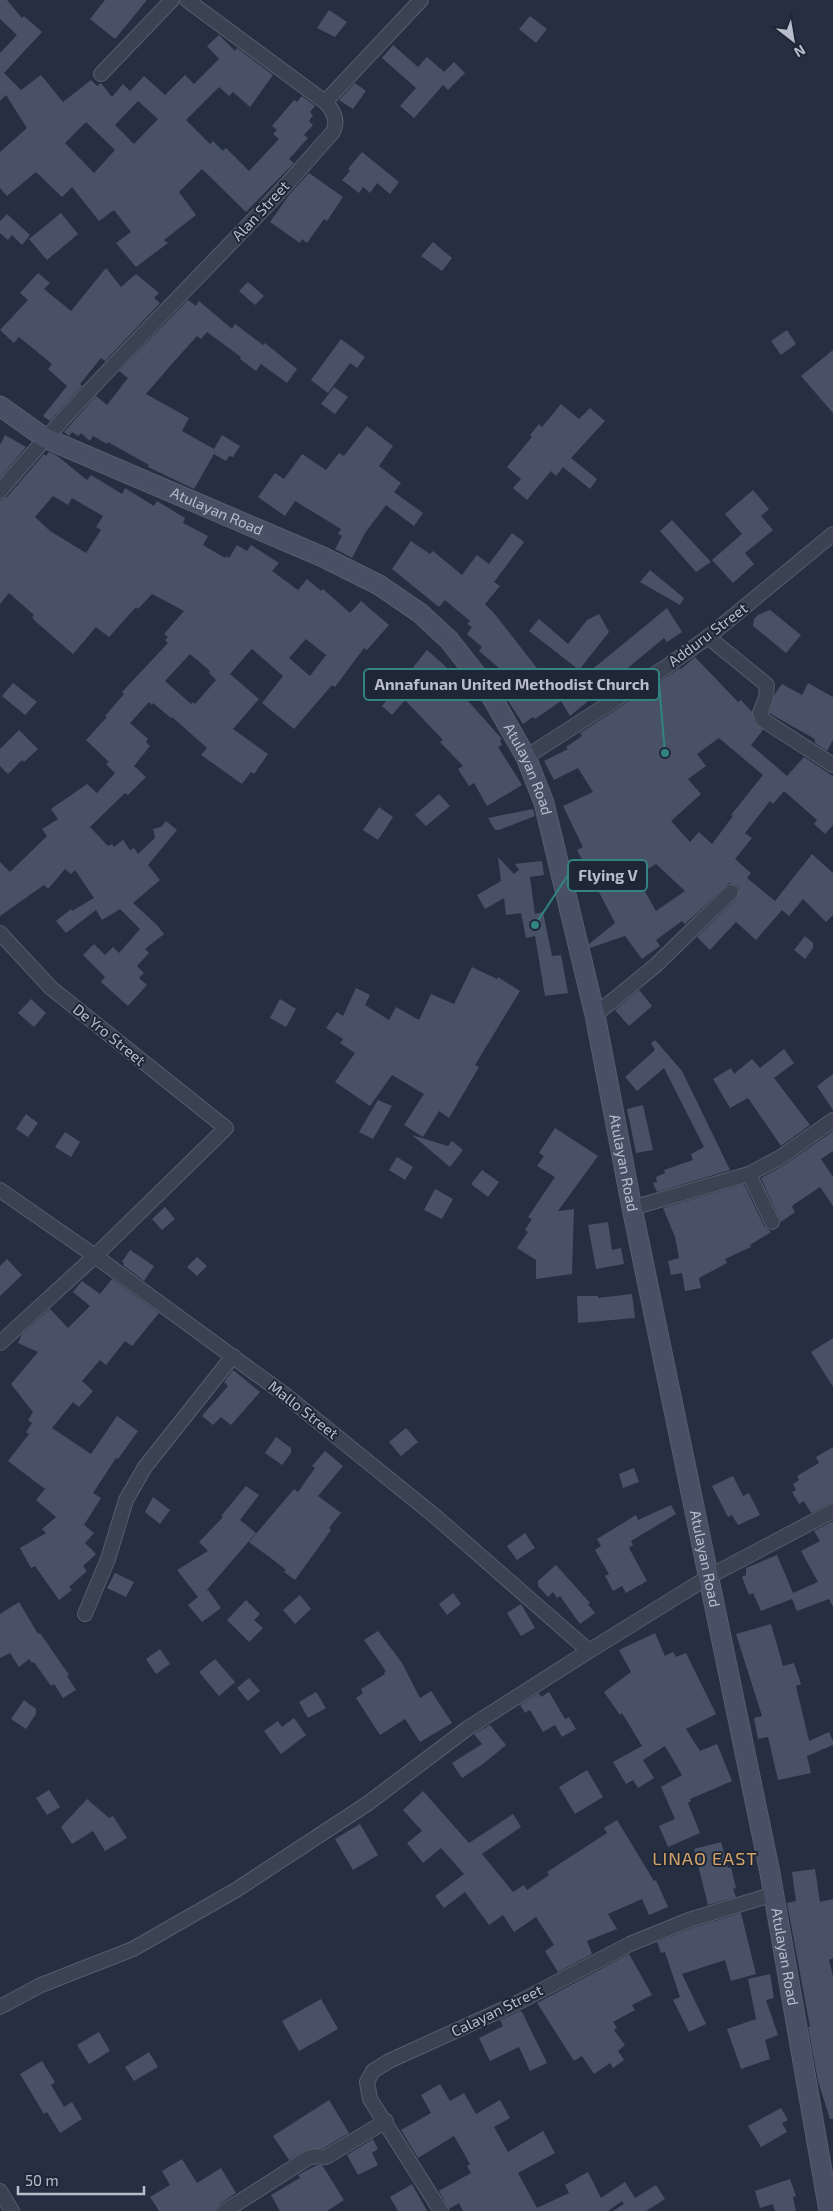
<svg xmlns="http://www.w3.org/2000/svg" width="833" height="2211" viewBox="0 0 833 2211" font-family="'Exo 2',sans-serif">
	<rect width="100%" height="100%" fill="#262f42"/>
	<!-- building -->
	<g fill="#485166" fill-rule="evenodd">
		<path d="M0 0H7L22 18 24 16 42 32 4 73 21 90 41 75 63 102 91 80 97 86 101 83 112 97 123 84 130 91 144 76 165 95 185 75 194 84 219 59 207 46 219 35 235 51 237 48 273 75 250 107 233 92 229 96 219 87 186 120 210 144 213 141 223 151 226 148 249 171 279 139 273 134 277 130 272 126 294 100 297 102 302 96 315 106 310 112 313 115 309 121 313 125 304 135 308 138 289 159 294 163 246 212 202 169 179 192 196 215 164 240 168 243 136 267 116 243 131 232 114 210 99 221 72 187 62 197 36 172 7 196 0 188V152L27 128 6 95 0 101V53L17 35 0 19ZM138 101 158 119 134 144 115 125ZM86 122 115 150 94 173 65 143Z"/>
		<path d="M105 0H147L115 39 90 19Z"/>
		<path d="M329 10 347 22 335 37 317 28Z"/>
		<path d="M530 16 547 29 536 43 519 29Z"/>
		<path d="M393 45 418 67 427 57 444 72 454 62 465 73 448 90 443 85 414 118 400 106 416 88 382 58Z"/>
		<path d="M355 83 366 91 353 109 339 100Z"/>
		<path d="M362 152 399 182 390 194 377 183 370 193 363 187 359 193 342 180 350 171 348 169Z"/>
		<path d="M309 173 343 197 327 221 324 219 307 243 302 239 300 243 270 222 289 195Z"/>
		<path d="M61 213 78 234 47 260 29 239Z"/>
		<path d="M7 214 30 235 22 245 12 235 8 240 0 233V221Z"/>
		<path d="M433 242 452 258 442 271 421 256Z"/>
		<path d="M106 268 121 287 136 274 159 293 154 298 160 303 105 361 101 358 80 384 82 386 50 421 43 416 67 386 48 369 52 364 19 337 14 343 0 330 28 300 20 293 38 273 50 283 44 289 71 311Z"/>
		<path d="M248 282 264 296 255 305 239 291Z"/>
		<path d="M188 300 196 306 199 301 232 329 235 324 263 345 265 343 297 369 287 383 261 364 256 371 240 359 241 357 207 332 201 339 197 336 170 366 146 394 189 418 182 431 214 449 222 435 240 446 233 457 229 456 226 461 214 454 194 489 148 467 149 465 108 442 107 444 93 436 90 441 81 433 78 436 72 432 69 436 64 432 96 396 107 405 128 378 119 371Z"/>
		<path d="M787 330 796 344 781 355 771 341Z"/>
		<path d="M341 339 365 357 357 368 350 363 328 393 311 380Z"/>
		<path d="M833 350V413L801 376Z"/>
		<path d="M334 387 348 397 335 414 321 404Z"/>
		<path d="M561 404 579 419 590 408 605 421 571 458 597 479 590 489 563 467 556 476 551 471 527 500 513 488 521 479 507 467 532 437 530 435 539 424 542 427Z"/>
		<path d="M367 426 393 446 379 466 401 483 394 492 423 513 414 526 386 505 365 533 352 558 335 549 342 536 338 534 341 529 295 501 285 516 258 497 275 473 284 479 302 454 326 470 339 453 344 456Z"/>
		<path d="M5 435 26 447 0 478V445Z"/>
		<path d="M49 452 56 455 87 480 91 475 122 494 125 488 154 506 157 501 185 518 183 523 208 536 203 545 225 558 226 556 229 558 237 545 247 551 251 545 279 563 272 571 298 590 307 579 321 591 323 589 350 613 361 601 389 625 367 650 364 648 335 687 332 685 294 729 262 703 283 676 252 649 249 652 230 674 259 699 233 729 268 754 254 774 251 772 242 784 201 755 207 748 172 717 171 718 153 703 152 705 149 702 130 723 148 739 146 742 150 746 134 766 146 777 128 795 125 793 90 827 108 846 112 844 114 847 123 840 130 850 134 848 138 854 155 838 153 829 161 827 166 821 177 830 148 865 160 880 133 903 156 924 164 934 145 949 149 953 137 966 144 973 139 978 147 985 128 1006 101 982 105 977 83 955 94 944 105 955 113 947 119 953 140 929 120 909 102 920 96 910 66 933 56 921 71 909 72 911 94 898 75 870 71 874 65 869 48 889 44 885 0 916V862L10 872 47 836 42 829 58 819 51 809 87 784 97 793 115 773 106 764 109 762 86 740 107 717 105 716 124 694 122 692 168 643 165 640 168 637 164 634 184 611 152 594 138 609 136 607 109 637 96 627 73 654 35 621 32 617 34 615 9 593 0 604V500L7 497 44 454 46 456ZM53 496 68 505 72 498 103 516 96 527 101 530 86 553 50 531 35 517ZM306 639 326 655 310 676 289 658ZM190 654 210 671 209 673 216 680 195 704 193 702 191 704 165 681Z"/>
		<path d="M753 490 769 509 761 516 773 530 745 553 754 564 733 583 712 560 742 534 725 514Z"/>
		<path d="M672 520 711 562 696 572 660 531Z"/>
		<path d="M512 533 524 542 494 582 500 586 485 604 494 613 551 686 565 668 578 681 667 608 682 632 667 642 664 638 570 716 561 701 535 719 533 717 523 724 501 690 504 687 493 672 499 668 479 651 482 647 467 634 472 627 467 624 470 621 445 600 439 607 392 569 411 541 430 554 433 551 462 575 477 555 489 564Z"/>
		<path d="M650 570 684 598 680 605 640 582Z"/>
		<path d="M770 610 801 635 786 653 753 626 754 619 758 615Z"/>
		<path d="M599 614 609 632 579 670 529 631 539 619 568 644 587 620Z"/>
		<path d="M427 650 444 665 473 697 468 701 502 739 500 741 502 745 498 747 522 785 487 806 474 783 469 786 458 769 463 766 440 742 443 740 405 700 392 715 382 706Z"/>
		<path d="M695 657 738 702 741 700 752 712 755 723 763 730 751 745 787 776 804 757 833 776V825L825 834 814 824 817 820 784 791 773 804 770 801 745 833 752 838 735 859 751 873 747 878 775 901 812 854 833 873V915L826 922 803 899 789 916 782 910 756 940 736 922 710 950 697 937 737 898 739 889 737 886 729 883 685 924 682 921 656 940 660 946 642 959 625 936 590 948 589 944 615 923 577 850 583 847 563 806 593 792 578 768 554 780 544 761 568 749 566 747 582 736 580 733 680 668 681 669ZM719 738 763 775 731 815 733 816 712 844 699 832 690 842 671 821 701 794 688 779 706 766 697 754ZM656 864 685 891 656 911 636 876Z"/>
		<path d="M13 683 37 702 25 715 2 696Z"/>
		<path d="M808 683 833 697V740L827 751 815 743V739L769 713 775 694 782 684 802 695Z"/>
		<path d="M19 730 38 749 24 762 22 760 8 774 0 766V749Z"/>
		<path d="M439 794 450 806 426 826 415 815Z"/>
		<path d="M379 807 393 817 378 840 363 830Z"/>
		<path d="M533 809 535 816 499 830H495L488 818Z"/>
		<path d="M498 857 514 874 519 870 515 864 542 861 544 875 530 877 535 914 543 912 552 956 561 955 568 993 545 996 535 936 526 938 521 913 506 915 504 898 485 909 477 895 501 881Z"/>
		<path d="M805 936 813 943V948L805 959 794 950Z"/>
		<path d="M472 967 497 979 498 977 520 991 475 1065 479 1067 449 1118 439 1111 423 1137 404 1125 424 1094 392 1075 370 1106 335 1082 355 1053 340 1043 343 1039 326 1028 337 1012 343 1016 356 988 370 995 365 1005 389 1020 396 1007 419 1020 431 994 454 1004Z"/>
		<path d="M639 990 652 1006 629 1026 615 1010Z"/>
		<path d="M31 999 46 1013 34 1027 18 1013Z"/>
		<path d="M280 999 296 1009 286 1027 270 1018Z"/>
		<path d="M655 1040 682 1071 730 1170 657 1192 653 1183 657 1182 656 1177 665 1173 664 1170 693 1160 691 1154 704 1147 664 1068 637 1091 625 1077 655 1050 651 1043Z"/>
		<path d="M784 1049 794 1063 774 1078 810 1125 781 1146 748 1098 730 1108 713 1079 731 1068 734 1074 752 1059 760 1068Z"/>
		<path d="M833 1074V1110L817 1086Z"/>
		<path d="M378 1100 392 1106 373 1139 359 1132Z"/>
		<path d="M643 1105 653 1150 636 1153 627 1109Z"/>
		<path d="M26 1114 38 1123 28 1137 16 1129Z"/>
		<path d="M555 1128 598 1156 558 1211 574 1209 572 1274 536 1279V1260L517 1248 528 1232 525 1230 532 1219 528 1217 555 1177 537 1166 544 1156 539 1153Z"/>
		<path d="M833 1131V1151L821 1159 833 1177V1206L820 1187 793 1205 792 1207 795 1212 781 1222 761 1178 786 1164Z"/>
		<path d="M65 1132 80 1142 71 1157 55 1147Z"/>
		<path d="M412 1135 448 1146 452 1141 463 1150 450 1167Z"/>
		<path d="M397 1157 413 1167 405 1180 389 1170Z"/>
		<path d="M482 1170 499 1182 488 1197 471 1184Z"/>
		<path d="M744 1184 764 1226 771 1232 750 1245 751 1247 725 1259 727 1263 699 1278 701 1288 685 1291 682 1273 671 1275 668 1261 679 1258 675 1237 663 1208Z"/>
		<path d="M435 1189 453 1199 442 1219 424 1210Z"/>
		<path d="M165 1207 175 1219 162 1230 152 1219Z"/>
		<path d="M608 1222 612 1250 621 1248 624 1264 596 1269 588 1225Z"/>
		<path d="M130 1250 154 1266 144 1281 123 1265 124 1263 122 1262Z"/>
		<path d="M197 1257 207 1266 197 1276 187 1267Z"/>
		<path d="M7 1259 22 1275 0 1296V1266Z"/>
		<path d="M112 1279 159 1313 132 1346 125 1341 106 1365 100 1360 82 1381 93 1391 79 1407 73 1402 52 1428 91 1454 117 1416 138 1431 118 1459 116 1458 93 1493 101 1498 84 1525 94 1533 85 1543 96 1554 83 1566 87 1571 69 1587 72 1590 59 1600 35 1566 31 1568 20 1548 46 1533 42 1529 56 1517 36 1500 45 1489 8 1461 29 1434 26 1432 32 1423 28 1420 33 1412 11 1384 38 1352 18 1343 22 1334 50 1309 68 1328 90 1306 73 1292 82 1281 100 1294Z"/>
		<path d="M632 1294 635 1318 578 1323 577 1296H598V1298Z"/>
		<path d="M833 1338V1387L811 1352Z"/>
		<path d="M233 1370 260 1392 231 1425 221 1417 213 1425 202 1416 228 1386 224 1382Z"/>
		<path d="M406 1428 418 1442 401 1456 389 1442Z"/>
		<path d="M276 1437 291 1448V1453L282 1465 265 1453Z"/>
		<path d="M833 1447V1502L811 1513 804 1501 799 1504 792 1492 796 1490 793 1484 799 1480 797 1476 819 1463 816 1457Z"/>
		<path d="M325 1451 343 1466 318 1496 341 1513 329 1528 331 1530 295 1580 284 1572 286 1570 272 1559 249 1542 294 1489 298 1492 315 1468 312 1466Z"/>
		<path d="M634 1468 639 1482 623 1488 619 1474Z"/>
		<path d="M733 1476 743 1496 749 1493 760 1515 738 1525 732 1515 728 1517 712 1486Z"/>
		<path d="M246 1486 259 1495 240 1520 256 1533 205 1592 208 1590 221 1608 202 1622 188 1605 198 1597 177 1570 208 1551 199 1542 223 1517 221 1516Z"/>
		<path d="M153 1497 170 1510 160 1524 145 1512Z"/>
		<path d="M671 1505 676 1514 631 1541 633 1545 629 1548 647 1581 626 1593 622 1586 613 1591 605 1576 609 1574 595 1550 601 1546 597 1539 636 1515 638 1520Z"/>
		<path d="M833 1521V1607L829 1599 797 1611 792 1599 761 1611 753 1593 749 1595 742 1577 746 1575V1568L777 1555 793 1593 818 1582 801 1551 820 1541 814 1531Z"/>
		<path d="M525 1533 535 1548 517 1560 507 1546Z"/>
		<path d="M556 1565 590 1603 588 1604 595 1613 580 1624 560 1596 557 1598 553 1592 548 1597 538 1586V1581Z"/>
		<path d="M115 1573 134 1582 126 1597 107 1588Z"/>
		<path d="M453 1593 461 1604 447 1615 439 1604Z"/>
		<path d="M300 1595 311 1609 295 1624 283 1610Z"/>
		<path d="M246 1600 260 1614 254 1620 263 1628 249 1642 227 1620Z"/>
		<path d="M19 1602 38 1634 40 1633 69 1675 67 1676 76 1690 63 1698 54 1684 51 1686 34 1662 32 1663 29 1659 19 1667 10 1653 0 1658V1614Z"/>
		<path d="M521 1604 535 1628 521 1636 507 1613Z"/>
		<path d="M771 1624 783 1666 794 1663 801 1684 796 1686 809 1741 829 1732 833 1741V1745L807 1756 811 1773 778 1780 768 1737 758 1739 754 1718 762 1716 736 1634Z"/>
		<path d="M378 1631 402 1663 420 1698 431 1691 452 1723 420 1742 405 1719 380 1735 356 1698 363 1693 361 1689 385 1674 384 1672 386 1671 364 1640Z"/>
		<path d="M655 1633 665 1656 673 1652 676 1657 686 1653 716 1714 686 1729 700 1751 717 1744 732 1781 690 1799 691 1801 688 1803 700 1833 668 1847 659 1826 675 1819 661 1787 682 1775 665 1746 643 1760 654 1778 638 1788 633 1780 626 1784 613 1762 642 1746 622 1713 620 1715 604 1692 631 1672 619 1650Z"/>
		<path d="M160 1649 170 1664 156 1674 146 1659Z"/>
		<path d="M215 1659 235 1682 219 1696 199 1672Z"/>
		<path d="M249 1678 260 1691 248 1701 237 1688Z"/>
		<path d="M316 1692 326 1708 308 1718 299 1702Z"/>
		<path d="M549 1692 565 1719 569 1717 576 1729 562 1737 555 1725 543 1732 530 1710 525 1713 520 1705 539 1693 541 1697Z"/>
		<path d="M24 1700 36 1709V1714L26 1729 11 1719Z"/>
		<path d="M294 1718 306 1735 281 1754 264 1731 278 1721 282 1727Z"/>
		<path d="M490 1725 506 1745 483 1764 462 1778 452 1763 482 1744 474 1734Z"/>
		<path d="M587 1770 603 1797 575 1814 559 1787Z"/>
		<path d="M49 1790 60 1807 47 1815 36 1798Z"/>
		<path d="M423 1791 469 1843 513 1814 521 1827 482 1854 513 1892 524 1885 527 1890 549 1875 547 1872 607 1833 604 1828 617 1820 654 1881 656 1880 668 1907 649 1915 642 1899 608 1914 617 1929 587 1941 592 1954 558 1972 545 1951 554 1945 536 1917 514 1932 503 1915 489 1925 465 1892 444 1908 435 1896 464 1874 441 1848 423 1863 407 1843 422 1831 403 1810Z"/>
		<path d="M87 1799 109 1818 113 1816 127 1838 105 1851 93 1831 72 1844 61 1827Z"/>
		<path d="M360 1824 378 1855 353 1870 335 1839Z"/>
		<path d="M721 1842 728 1868 731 1867 736 1888 733 1889 736 1897 708 1905 694 1849Z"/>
		<path d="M815 1869 820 1902 833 1899V1958L829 1960 833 1976V2119H830L818 2081 808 2027H810L787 1903 796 1901 792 1872Z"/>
		<path d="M741 1913 756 1974 731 1981 725 1960 682 1974 706 2024 689 2032 673 2000 680 1997 665 1952 661 1953 657 1942 692 1928Z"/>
		<path d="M629 1954 652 1995 632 2005 635 2010 613 2022 617 2028 614 2030 625 2045 618 2051 624 2060 613 2068 610 2063 594 2074 582 2056 574 2061 537 2003Z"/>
		<path d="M770 1974 774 1998 766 2000 778 2035 765 2040 770 2059 741 2069 727 2029 756 2019 748 1979Z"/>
		<path d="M321 1999 338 2029 299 2051 282 2021Z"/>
		<path d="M520 2011 522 2012 547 2063 530 2071 519 2047 490 2061 479 2038 503 2026 500 2020Z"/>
		<path d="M99 2032 110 2051 89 2064 77 2045Z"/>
		<path d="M149 2052 158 2067 134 2081 125 2067Z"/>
		<path d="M42 2061 55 2082 51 2085 64 2107 72 2102 82 2119 60 2133 47 2112 44 2114 20 2074Z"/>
		<path d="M440 2084 450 2101 464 2093 476 2114 500 2100 510 2118 494 2127 508 2152 543 2131 555 2153 518 2173 537 2208 569 2193 565 2185 588 2172 601 2198 625 2182 635 2198 656 2185 665 2199 646 2211H613L624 2204 622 2201 608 2211H463L459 2203 449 2209 439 2191 471 2173 467 2166 470 2164 454 2136 418 2158 401 2130 431 2113 421 2095Z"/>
		<path d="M329 2100 349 2133 324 2148 306 2150 289 2160 273 2136Z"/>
		<path d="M781 2108 788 2120 782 2123 787 2132 761 2147 748 2126Z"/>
		<path d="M373 2139 378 2149 372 2153 378 2165 358 2175 347 2155Z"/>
		<path d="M182 2159 197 2183 221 2168 236 2193 220 2204 216 2211H159L150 2197 170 2185 162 2171Z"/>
		<path d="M317 2165H322L344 2200 327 2211H280L271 2195 300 2178 298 2175Z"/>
		<path d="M790 2179 796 2196 793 2197 796 2211H775L773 2204 760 2208 755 2191Z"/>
		<path d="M412 2184 427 2211H398L390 2197Z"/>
	</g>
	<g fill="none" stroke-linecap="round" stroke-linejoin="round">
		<!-- minor casing -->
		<g stroke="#565d6c" stroke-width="16">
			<g id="minor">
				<path d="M101 74 172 0"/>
				<path d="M325 102 421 0"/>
				<path d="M0 491C80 396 168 309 254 219 282 191 307 161 333 132 339 120 333 110 325 102L187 0"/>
				<path d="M708 637 767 685 766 698 760 713 763 720 833 765"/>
				<path d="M526 757 666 667 708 637 833 534"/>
				<path d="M0 933 51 988 226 1128 95 1256 0 1343"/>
				<path d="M595 1015 655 966 731 892"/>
				<path d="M749 1174 772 1222"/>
				<path d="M0 1190 95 1256 284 1394 436 1517 589 1651"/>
				<path d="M632 1208 749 1174 781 1157 833 1120"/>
				<path d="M85 1614 108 1559 126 1500 145 1467 233 1356"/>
				<path d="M0 2007 41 1985 133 1949 236 1890 367 1804 468 1728 589 1651 710 1576 833 1511"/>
				<path d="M0 2191 12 2211"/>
				<path d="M225 2211 308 2158 316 2156 326 2157 386 2121"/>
				<path d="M441 2211 370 2099 367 2082 373 2071 389 2061 519 2002 630 1944 689 1920 774 1894"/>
			</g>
		</g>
		<!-- secondary casing -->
		<g stroke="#565d6c" stroke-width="21">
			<g id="secondary">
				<path id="s1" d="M0 406 45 438 323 557 379 585 420 613 449 640 486 687 526 757 544 803 595 1015 632 1208 770 1873 829 2211"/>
			</g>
		</g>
		<!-- minor -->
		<use href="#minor" stroke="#3b4252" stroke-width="14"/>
		<!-- secondary -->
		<use href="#secondary" stroke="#495065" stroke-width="19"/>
	</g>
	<g text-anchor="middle" stroke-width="4" stroke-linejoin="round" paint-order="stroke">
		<!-- street labels -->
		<g font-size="15" fill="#b8bdcc" stroke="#1f2737">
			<text transform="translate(261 211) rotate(-47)" y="5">Alan Street</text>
			<text dy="5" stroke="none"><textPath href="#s1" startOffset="242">Atulayan Road</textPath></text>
			<text transform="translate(708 635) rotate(-37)" y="5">Adduru Street</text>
			<text dy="5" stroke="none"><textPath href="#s1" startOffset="662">Atulayan Road</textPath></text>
			<text transform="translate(109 1035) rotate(39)" y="5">De Yro Street</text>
			<text dy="5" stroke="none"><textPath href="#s1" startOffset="1068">Atulayan Road</textPath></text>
			<text transform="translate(303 1410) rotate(38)" y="5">Mallo Street</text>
			<text dy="5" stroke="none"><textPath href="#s1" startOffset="1472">Atulayan Road</textPath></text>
			<text dy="5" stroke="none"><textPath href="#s1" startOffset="1878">Atulayan Road</textPath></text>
			<text transform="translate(497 2011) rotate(-26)" y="5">Calayan Street</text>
		</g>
		<!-- quarter labels -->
		<g font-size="18" letter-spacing="1" fill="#d6a468" stroke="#1f2737">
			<text x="705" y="1865">LINAO EAST</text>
		</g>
	</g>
	<!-- callouts -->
	<path fill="none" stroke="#318481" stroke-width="2" d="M665 753L659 684M535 925L568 875"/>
	<g fill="#318481" stroke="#1f2737" stroke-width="2">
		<circle cx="665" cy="753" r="5"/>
		<circle cx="535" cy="925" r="5"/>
	</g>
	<g fill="#1f2737" stroke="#318481" stroke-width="2">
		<rect x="364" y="669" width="295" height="31" rx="5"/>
		<rect x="568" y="860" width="79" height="31" rx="5"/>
	</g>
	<g font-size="16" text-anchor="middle" font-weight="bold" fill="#b8bdcc">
		<text x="512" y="690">Annafunan United Methodist Church</text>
		<text x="608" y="881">Flying V</text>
	</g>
	<!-- north arrow -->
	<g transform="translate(793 40) rotate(149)" stroke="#1f2737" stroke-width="4" paint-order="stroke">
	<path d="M0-4L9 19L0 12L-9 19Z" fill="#b8bdcc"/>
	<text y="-8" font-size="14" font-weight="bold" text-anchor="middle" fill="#b8bdcc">N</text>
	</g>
	<!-- scale -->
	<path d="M18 2186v8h126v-8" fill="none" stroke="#b8bdcc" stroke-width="2.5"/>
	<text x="25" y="2186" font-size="15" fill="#b8bdcc" stroke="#1f2737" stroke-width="4" paint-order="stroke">50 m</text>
</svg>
